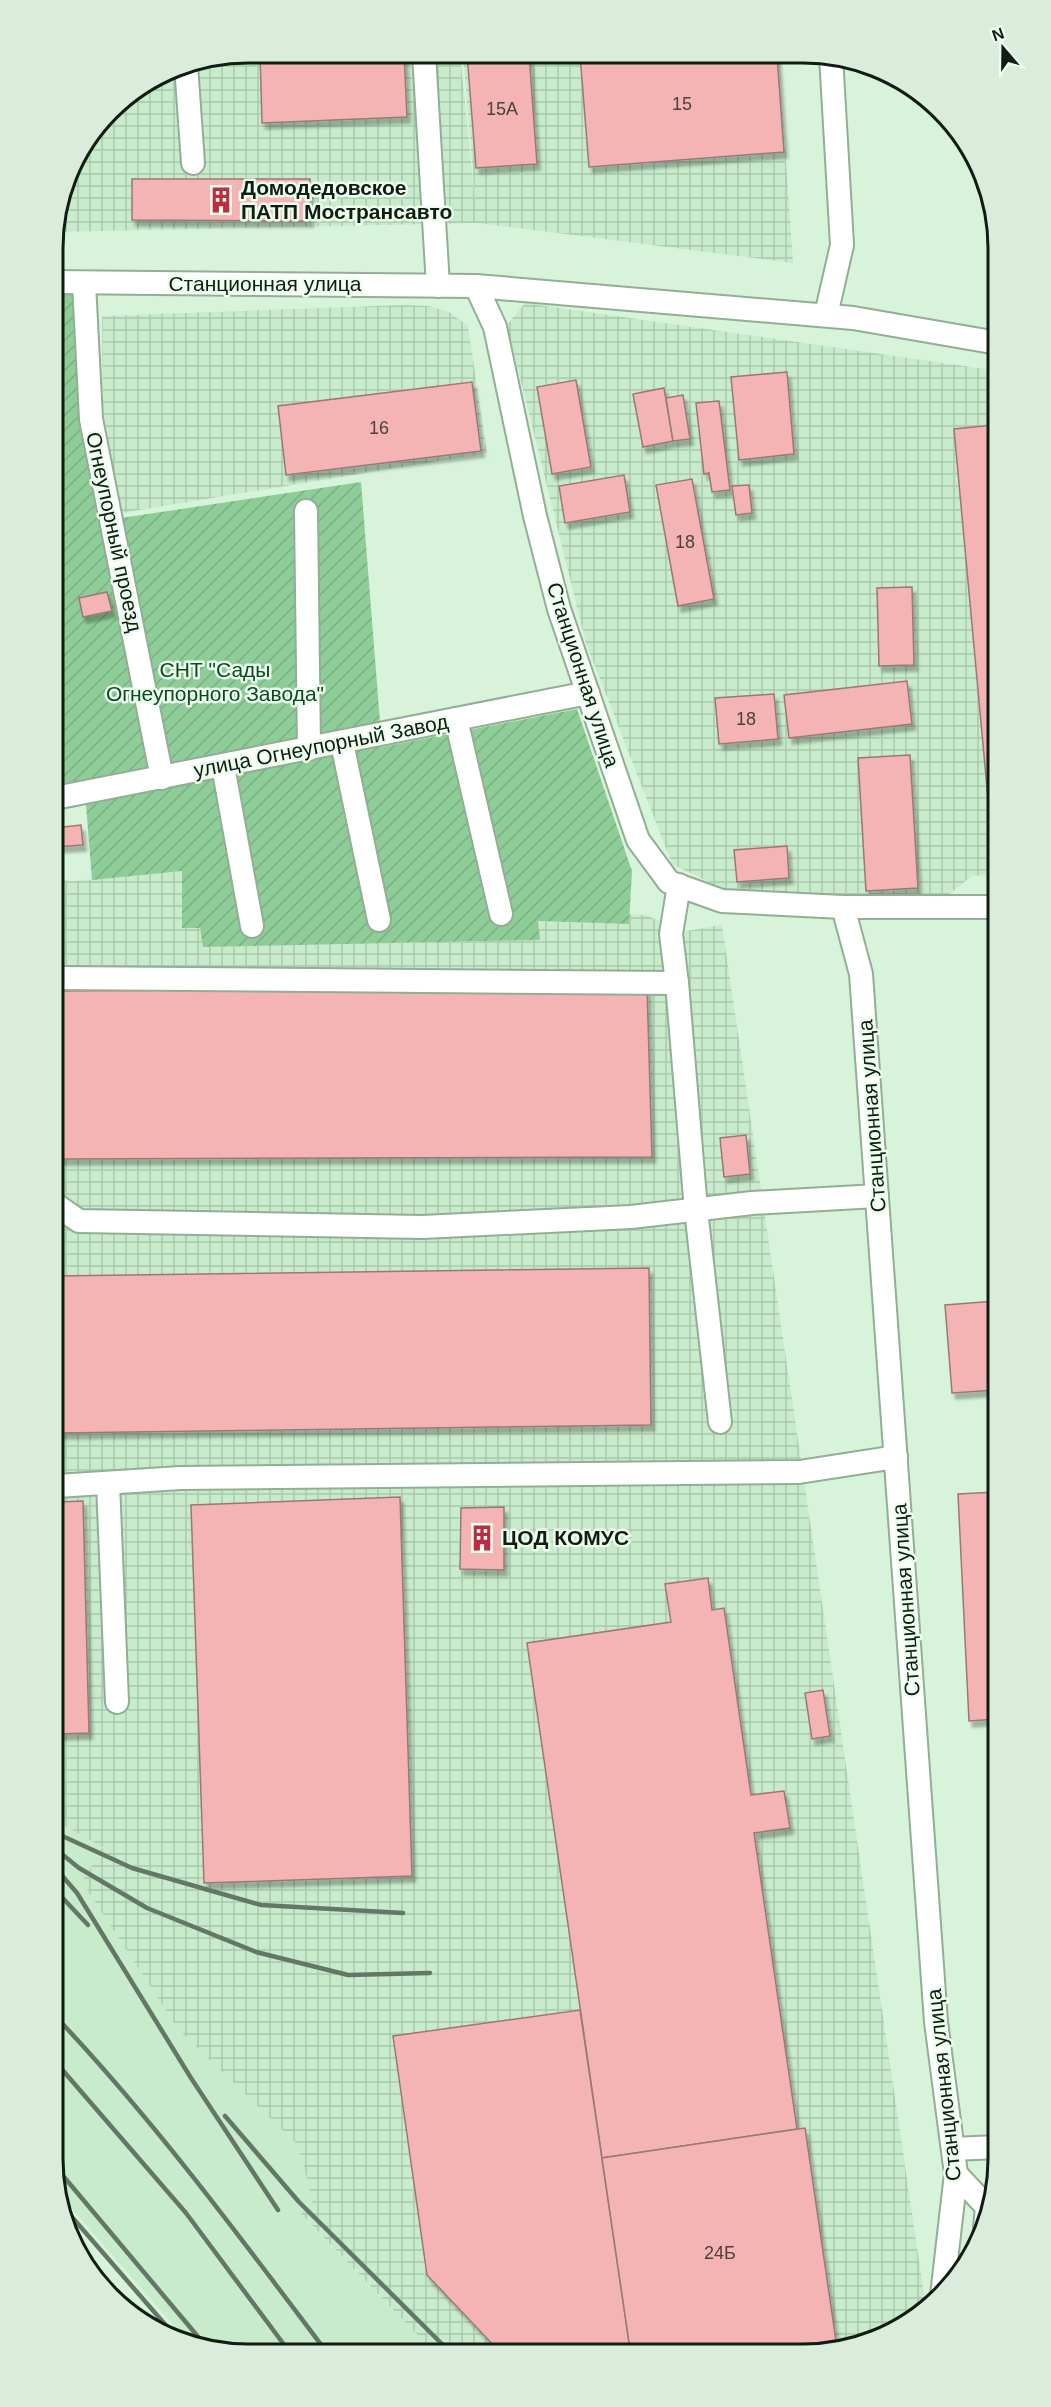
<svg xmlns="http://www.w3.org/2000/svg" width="1051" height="2407" viewBox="0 0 1051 2407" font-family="Helvetica,sans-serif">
	<defs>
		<pattern id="industrial-grid" width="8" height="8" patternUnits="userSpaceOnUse" patternTransform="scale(1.5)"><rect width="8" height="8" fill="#c7ebcb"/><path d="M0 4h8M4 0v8" fill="none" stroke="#aac9ad"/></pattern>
		<pattern id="garden-furrows" width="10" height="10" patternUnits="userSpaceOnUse" patternTransform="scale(1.5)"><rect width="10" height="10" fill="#8ecd97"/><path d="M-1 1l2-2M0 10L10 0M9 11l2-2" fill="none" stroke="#79af81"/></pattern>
		<filter id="shadow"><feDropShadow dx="3.5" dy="6" stdDeviation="1.5" flood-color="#0004"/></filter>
	</defs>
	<rect width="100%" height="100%" fill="#d7f4da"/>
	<!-- built -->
	<path fill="#c7ebcb" d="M58 1822 104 1847 179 2030 295 2142 302 2159 313 2205 301 2215 432 2350 210 2351 190 2344 59 2194Z"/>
	<!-- industrial -->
	<g fill="url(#industrial-grid)">
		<path d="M248 53 460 54 476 209 463 54 779 56 793 263 478 223 54 232 73 161 119 101 174 67Z"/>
		<path d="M525 303 992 370 994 875 972 876 948 895H735L672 864 586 643 507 325Z"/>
		<path d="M404 305 429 306 449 312 468 326 487 453 121 513 103 411 102 316Z"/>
		<path d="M182 871V928H200L204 947 539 940 538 921 629 924 627 914 646 915 663 923V935L722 925 926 2308 901 2328 853 2348 432 2350 301 2214 313 2205 302 2159 295 2142 179 2030 82 1882 103 1847 58 1822 55 880 75 881Z"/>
	</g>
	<!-- garden -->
	<path fill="url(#garden-furrows)" d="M53 291H75L101 521 361 482 382 747 577 709 632 871 629 924 538 921 540 940 203 947 200 928H182V871L92 880 84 780 55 785Z"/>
	<!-- building -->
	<g fill="#f5b4b4" stroke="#9c7777" stroke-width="1.5" filter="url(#shadow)">
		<path d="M260 53H404L407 117 262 123Z"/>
		<path d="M467 54H529L537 164 476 168Z"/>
		<path d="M580 55 777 56 784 152 589 167Z"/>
		<path d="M132 179H310V221L132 220Z"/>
		<path d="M787 372 794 454 739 460 731 377Z"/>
		<path d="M576 380 591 467 552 474 537 387Z"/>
		<path d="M472 382 481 451 286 475 278 406Z"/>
		<path d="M664 388 673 441 643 447 633 394Z"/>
		<path d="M683 395 690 439 673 441 666 398Z"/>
		<path d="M719 401 730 490 712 492 709 473 704 474 696 403Z"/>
		<path d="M993 425 994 864 954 429Z"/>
		<path d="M624 475 630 512 565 523 559 486Z"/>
		<path d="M692 479 714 599 678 606 656 485Z"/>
		<path d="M749 485 752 513 736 515 732 486Z"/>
		<path d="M912 587 914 665 879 666 877 588Z"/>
		<path d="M107 592 112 611 83 617 79 598Z"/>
		<path d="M907 681 912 724 789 738 784 695Z"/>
		<path d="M774 694 778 739 719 744 715 698Z"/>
		<path d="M910 755 918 888 866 891 858 758Z"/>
		<path d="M81 825 83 845 55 847V828Z"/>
		<path d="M787 846 789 878 737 882 734 850Z"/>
		<path d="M647 987 652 1157 56 1159 55 991Z"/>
		<path d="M746 1135 750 1174 724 1177 720 1138Z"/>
		<path d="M649 1268 651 1425 57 1433 56 1276Z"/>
		<path d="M995 1301 996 1390 952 1393 945 1305Z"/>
		<path d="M996 1492 997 1719 969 1721 958 1494Z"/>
		<path d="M400 1497 412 1876 204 1883 191 1505Z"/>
		<path d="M83 1501 89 1733 58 1734 57 1502Z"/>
		<path d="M504 1507V1570L460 1569 461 1508Z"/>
		<path d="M708 1578 712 1610 724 1608 751 1795 784 1791 790 1828 754 1833 797 2129 602 2158 527 1643 671 1622 665 1584Z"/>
		<path d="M823 1690 830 1736 812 1739 805 1693Z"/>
		<path d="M580 2010 630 2349 498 2350 427 2275 393 2036Z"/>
		<path d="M805 2128 837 2348 630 2349 602 2158Z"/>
	</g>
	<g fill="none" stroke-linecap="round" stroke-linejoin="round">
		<!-- minor casing -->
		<g stroke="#92ae95" stroke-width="26">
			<g id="minor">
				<path d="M424 54 438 286"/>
				<path d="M186 65 193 163"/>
				<path d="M53 282 476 286 853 318 992 342"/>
				<path d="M84 283 91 419 162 778"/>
				<path d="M476 286 495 327 535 516 559 609 638 840 669 882 722 901 843 907H994"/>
				<path d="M826 315 842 245 831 56"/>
				<path d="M306 511 309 749"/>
				<path d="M456 719 501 914"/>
				<path d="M342 743 379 920"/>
				<path d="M223 766 252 926"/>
				<path d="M55 798 588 693"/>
				<path d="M843 907 861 974 936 2022 956 2174 942 2295"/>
				<path d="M55 978 677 983 671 934 679 885"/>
				<path d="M677 983 696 1210 720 1422"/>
				<path d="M56 1205 79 1221 422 1227 631 1217 752 1203 877 1196"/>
				<path d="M108 1483 117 1702"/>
				<path d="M57 1486 180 1478 799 1472 896 1457"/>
				<path d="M953 2149 998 2147"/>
				<path d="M956 2174 987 2207 985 2228"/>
			</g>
		</g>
		<!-- minor -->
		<use href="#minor" stroke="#fff" stroke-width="22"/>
		<!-- rail -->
		<g stroke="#647767" stroke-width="4.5">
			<path d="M58 1834 132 1868 261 1905 403 1913"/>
			<path d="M58 1851 79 1868 147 1908 256 1952 348 1975 430 1973"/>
			<path d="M58 1871 77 1893 191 2078 278 2210"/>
			<path d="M58 1893 88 1925"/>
			<path d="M58 2019C156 2123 240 2237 325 2350"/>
			<path d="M59 2066 186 2213 288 2350"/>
			<path d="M225 2116 299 2202 448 2350"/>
			<path d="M59 2171 210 2351"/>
			<path d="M59 2202 169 2329 184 2342"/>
		</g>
	</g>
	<!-- icons -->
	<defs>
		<g id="building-bare" transform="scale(2.07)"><path d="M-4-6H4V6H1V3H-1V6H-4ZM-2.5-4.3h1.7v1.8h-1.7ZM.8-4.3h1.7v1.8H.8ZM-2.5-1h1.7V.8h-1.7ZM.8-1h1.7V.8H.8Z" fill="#bd2c41" stroke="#ecfeee" stroke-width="2.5" paint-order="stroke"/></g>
	</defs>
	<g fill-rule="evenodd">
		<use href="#building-bare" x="221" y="200"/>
		<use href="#building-bare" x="482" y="1538"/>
	</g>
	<g text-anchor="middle" stroke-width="5" stroke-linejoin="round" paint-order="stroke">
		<!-- number labels -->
		<g font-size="18" fill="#4a423b">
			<text x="682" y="110">15</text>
			<text x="502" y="115">15А</text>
			<text x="379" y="434">16</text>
			<text x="685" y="548">18</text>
			<text x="746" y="725">18</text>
			<text x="720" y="2259">24Б</text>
		</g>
		<!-- poi labels -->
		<g font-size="21" font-weight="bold" fill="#111c13" stroke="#ecfeee" text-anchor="start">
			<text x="241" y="195">Домодедовское<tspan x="241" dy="24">ПАТП Мострансавто</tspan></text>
			<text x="502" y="1545">ЦОД КОМУС</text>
		</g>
		<!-- street labels -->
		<g font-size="21" fill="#111c13" stroke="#ecfeee">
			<text x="265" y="291">Станционная улица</text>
			<text transform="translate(114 532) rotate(78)" y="7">Огнеупорный проезд</text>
			<text transform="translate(583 675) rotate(72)" y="7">Станционная улица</text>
			<text transform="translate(321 746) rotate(-11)" y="7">улица Огнеупорный Завод</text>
			<text transform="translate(872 1116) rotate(-94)" y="7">Станционная улица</text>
			<text transform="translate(906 1600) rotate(-94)" y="7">Станционная улица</text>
			<text transform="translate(944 2085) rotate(-96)" y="7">Станционная улица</text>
		</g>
		<!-- park labels -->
		<g font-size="21" fill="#0c491d" stroke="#ecfeee">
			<text x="215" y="677">СНТ "Сады<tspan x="215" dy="24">Огнеупорного Завода"</tspan></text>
		</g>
	</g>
	<!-- crop -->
	<path d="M0 0H1051V2407H0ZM248 63H803A185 185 0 0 1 988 248V2159A185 185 0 0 1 803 2344H248A185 185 0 0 1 63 2159V248A185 185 0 0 1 248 63Z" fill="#daecdc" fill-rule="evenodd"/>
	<path fill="none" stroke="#111c13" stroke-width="3" d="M248 63H803A185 185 0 0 1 988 248V2159A185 185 0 0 1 803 2344H248A185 185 0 0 1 63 2159V248A185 185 0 0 1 248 63Z"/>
	<!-- north arrow -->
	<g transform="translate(1003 48) rotate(340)" stroke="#ecfeee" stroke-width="4.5" paint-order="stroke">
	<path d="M0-4.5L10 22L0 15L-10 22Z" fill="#111c13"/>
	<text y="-9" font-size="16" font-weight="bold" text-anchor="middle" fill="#111c13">N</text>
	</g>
</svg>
